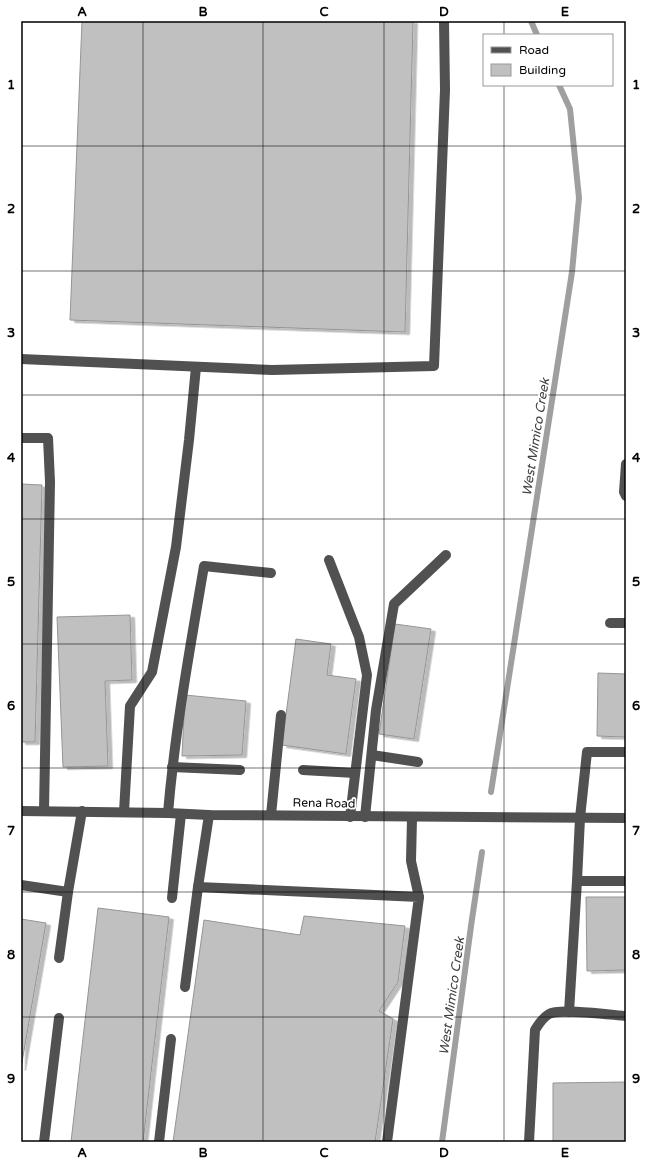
<svg xmlns="http://www.w3.org/2000/svg" width="647" height="1163" viewBox="0 0 647 1163" font-family="'Varela Round',sans-serif">
	<defs>
		<filter id="shadow"><feDropShadow dx="4.5" dy="2.5" stdDeviation="0" flood-color="#0004"/></filter>
	</defs>
	<rect width="100%" height="100%" fill="#fff"/>
	<g fill="none" stroke-linecap="round" stroke-linejoin="round">
		<!-- stream -->
		<g stroke="#9f9f9f" stroke-width="6">
			<path d="M531 21 537 35"/>
			<path d="M491 792 572 272 579 198 570 109 559 85"/>
			<path d="M442 1142 471 926 482 852"/>
		</g>
	</g>
	<!-- building -->
	<g fill="#c0c0c0" stroke="#959595" filter="url(#shadow)">
		<path d="M82 21H413L405 332 70 320Z"/>
		<path d="M21 484 42 485 35 742H21Z"/>
		<path d="M130 615 132 680 105 681 108 766 63 767 57 617Z"/>
		<path d="M395 624 431 629 414 739 379 734Z"/>
		<path d="M296 639 331 644 327 675 356 679 346 754 282 745Z"/>
		<path d="M598 673 626 674V737L597 736Z"/>
		<path d="M185 695 246 701 242 755 182 756Z"/>
		<path d="M586 897H626V970L587 971Z"/>
		<path d="M98 908 169 917 143 1142H71Z"/>
		<path d="M304 916 405 926 398 982 379 1011 393 1019 375 1142H173L204 920 300 935Z"/>
		<path d="M21 919 46 923 21 1068Z"/>
		<path d="M626 1082V1142H553V1083Z"/>
	</g>
	<g fill="none" stroke-linecap="round" stroke-linejoin="round">
		<!-- minor -->
		<g stroke="#515151" stroke-width="10">
			<path d="M21 359 272 370 434 366 445 90 444 21"/>
			<path d="M21 438H48L50 482 44 811"/>
			<path d="M626 464 624 492 626 496"/>
			<path d="M329 560 359 637 367 675 350 817"/>
			<path d="M610 623H626"/>
			<path d="M626 752H587L580 818 577 881H626"/>
			<path d="M372 755 418 762"/>
			<path d="M172 767 240 770"/>
			<path d="M303 770 355 773"/>
			<path d="M21 811 168 813 209 815 626 818"/>
			<path d="M124 812 130 706 152 672 176 547 189 440 196 367"/>
			<path d="M168 813C175 730 190 648 204 566L271 573"/>
			<path d="M209 815 198 887 419 897 387 1142"/>
			<path d="M271 815 281 715"/>
			<path d="M365 817 376 710 394 604 446 555"/>
			<path d="M412 818 411 861 419 897"/>
			<path d="M21 885 68 892 82 811"/>
			<path d="M172 898 181 814"/>
			<path d="M59 958 68 892"/>
			<path d="M185 987 198 887"/>
			<path d="M569 1012 577 881"/>
			<path d="M44 1142 59 1018"/>
			<path d="M159 1142 171 1039"/>
			<path d="M529 1142 535 1030C539 1024 542 1018 549 1014 559 1008 612 1015 626 1016"/>
		</g>
	</g>
	<!-- grid -->
	<path fill="none" stroke="#000" stroke-width="1" stroke-opacity="0.55" d="M143 21V1142M263 21V1142M384 21V1142M504 21V35M504 85V1142M21 146H626M21 271H626M21 395H626M21 519H626M21 644H626M21 768H626M21 892H626M21 1017H626"/>
	<g text-anchor="middle" stroke-width="3.5" stroke-linejoin="round" paint-order="stroke">
		<!-- street labels -->
		<g font-size="12" fill="#000" stroke="#fff">
			<text transform="translate(324 803) rotate(1)" y="4">Rena Road</text>
		</g>
		<!-- water labels -->
		<g font-size="13" font-style="italic" fill="#404040" stroke="#fff">
			<text transform="translate(535 437) rotate(-81)" y="5">West Mimico Creek</text>
			<text transform="translate(451 996) rotate(-82)" y="5">West Mimico Creek</text>
		</g>
	</g>
	<!-- border -->
	<rect width="647" height="1163" fill="none" stroke="#ffffff" stroke-width="44"/>
	<!-- legend -->
	<rect x="483" y="34" width="130" height="52" fill="#ffffff" stroke="#999999"/>
	<rect x="491" y="47" width="20" height="6" fill="#515151" stroke="#999999"/>
	<text x="519" y="54" font-size="12" fill="#000000">Road</text>
	<rect x="491" y="64" width="20" height="12" fill="#c0c0c0" stroke="#999999"/>
	<text x="519" y="74" font-size="12" fill="#000000">Building</text>
	<rect x="22" y="22" width="603" height="1119" fill="none" stroke="#000" stroke-width="1.5"/>
	<g font-size="13" text-anchor="middle" font-weight="bold" fill="#000">
		<text x="82" y="16">A</text>
		<text x="203" y="16">B</text>
		<text x="324" y="16">C</text>
		<text x="444" y="16">D</text>
		<text x="565" y="16">E</text>
		<text x="11" y="89">1</text>
		<text x="636" y="89">1</text>
		<text x="11" y="213">2</text>
		<text x="636" y="213">2</text>
		<text x="11" y="337">3</text>
		<text x="636" y="337">3</text>
		<text x="11" y="462">4</text>
		<text x="636" y="462">4</text>
		<text x="11" y="586">5</text>
		<text x="636" y="586">5</text>
		<text x="11" y="710">6</text>
		<text x="636" y="710">6</text>
		<text x="11" y="835">7</text>
		<text x="636" y="835">7</text>
		<text x="11" y="959">8</text>
		<text x="636" y="959">8</text>
		<text x="11" y="1083">9</text>
		<text x="636" y="1083">9</text>
		<text x="82" y="1157">A</text>
		<text x="203" y="1157">B</text>
		<text x="324" y="1157">C</text>
		<text x="444" y="1157">D</text>
		<text x="565" y="1157">E</text>
	</g>
</svg>
